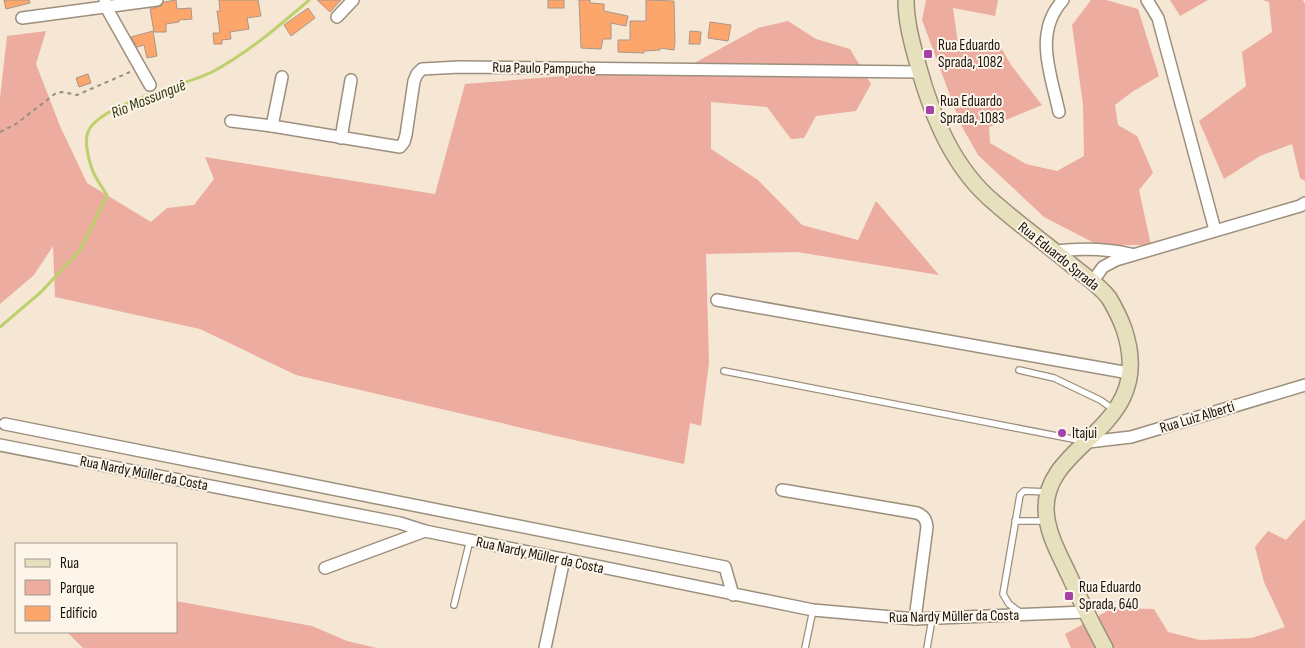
<svg xmlns="http://www.w3.org/2000/svg" width="1305" height="648" viewBox="0 0 1305 648" font-family="'Sofia Sans Condensed',sans-serif">
	<rect width="100%" height="100%" fill="#f5e7d3"/>
	<!-- green -->
	<g fill="#ecac9f">
		<path d="M926 0H998L995 16 953 8 958 44 996 39 1011 65 1042 105 989 127 990 143 1026 164 1057 171 1084 156 1083 105 1072 25 1091 0H1106L1138 9 1159 76 1132 92 1115 105 1118 125 1137 136 1153 173 1139 190 1151 245H1098L1044 217 978 155 961 125 922 20Z"/>
		<path d="M1170 0H1208L1180 16Z"/>
		<path d="M1263 0H1303L1305 4V181L1300 178 1292 144 1260 156 1224 179 1199 121 1246 86 1242 52 1272 32 1269 2Z"/>
		<path d="M788 21 816 39 850 49 871 84 856 111 816 116 804 138 791 139 767 107 711 102V149L758 180 802 225 858 240 876 201 939 275 797 252 706 254 709 362 701 426 690 423 684 464 565 438 296 375 200 329 55 297 53 246 34 275 0 304V98L7 36 46 31 36 64 60 126 87 183 151 222 167 208 194 205 214 179 205 157 435 194 465 84 689 66 758 28Z"/>
		<path d="M1305 519V648H1071L1065 634 1113 608 1154 609 1168 632 1200 640 1252 638 1285 627 1264 582 1255 547 1268 531 1286 540Z"/>
		<path d="M176 601 312 626 347 641 377 648H83L67 632H176Z"/>
	</g>
	<g fill="none" stroke-linecap="round" stroke-linejoin="round">
		<!-- stream -->
		<path stroke="#bdd06d" stroke-width="3" d="M0 327 41 292 81 249 107 195C102 187 95 178 92 169 88 158 83 138 90 128 109 101 183 87 214 71 249 52 279 26 309 0"/>
	</g>
	<!-- building -->
	<g fill="#fda66c" stroke="#aa968a">
		<path d="M4 0H29L30 3 6 9Z"/>
		<path d="M176 0 177 9 191 8 192 19 179 20V22L166 24V32H154L150 9 161 6 164 2Z"/>
		<path d="M219 0H258L261 16 247 18 249 29 230 32 231 39 222 40V44H214L213 33H220L217 11H220Z"/>
		<path d="M317 0H341L330 12Z"/>
		<rect x="548" y="0" width="16" height="8"/>
		<path d="M579 0H590V3L604 4V11L628 16 626 26 611 23V39H603L601 49 581 48Z"/>
		<path d="M646 0 674 1 675 42 674 50 660 48V50L644 51V53L618 52V40H630V21H646Z"/>
		<path d="M308 8 315 18 291 36 284 25Z"/>
		<path d="M710 22 731 25 728 41 708 38Z"/>
		<path d="M153 31 157 56 147 58 144 45 137 47 131 37Z"/>
		<path d="M690 31 701 32 700 44H689Z"/>
		<path d="M88 74 91 83 79 87 76 78Z"/>
	</g>
	<g fill="none" stroke-linecap="round" stroke-linejoin="round">
		<!-- lane casing -->
		<g stroke="#9c8f7d" stroke-width="8">
			<g id="lane">
				<path d="M1019 370 1054 378 1100 400 1113 409"/>
				<path d="M724 371 1083 441"/>
				<path d="M1015 521H1047"/>
				<path d="M454 605 470 540"/>
				<path d="M1021 613 1009 604 1003 594 1020 495 1024 491 1048 492"/>
				<path d="M805 648 813 610"/>
				<path d="M927 648 932 619"/>
			</g>
		</g>
		<!-- street casing -->
		<g stroke="#9c8f7d" stroke-width="14">
			<g id="street">
				<path d="M1147 0 1158 18 1215 230"/>
				<path d="M105 2 106 7 150 85"/>
				<path d="M337 17 353 0"/>
				<path d="M22 18 157 0"/>
				<path d="M1059 112C1051 74 1033 33 1063 0"/>
				<path d="M231 121 272 126 400 147 404 142 406 135 414 81 417 74 422 69 460 67 920 72"/>
				<path d="M272 126 282 77"/>
				<path d="M341 138 351 80"/>
				<path d="M1055 251C1081 248 1105 248 1131 254"/>
				<path d="M1092 282 1103 267 1116 260 1300 206 1305 203"/>
				<path d="M717 300 1129 373"/>
				<path d="M5 424 725 567 733 595"/>
				<path d="M1088 442 1131 437 1305 385"/>
				<path d="M0 445 400 523 425 531 813 610 915 619 1086 612"/>
				<path d="M782 490 917 513C924 516 926 519 927 527L915 619"/>
				<path d="M325 568 425 531"/>
				<path d="M545 648 564 559"/>
			</g>
		</g>
		<!-- secondary casing -->
		<g stroke="#9c8f7d" stroke-width="18">
			<path id="secondary" d="M906 0C906 22 912 43 918 65 932 116 953 169 996 204 1021 226 1049 246 1074 267 1086 277 1100 286 1109 298 1115 308 1120 318 1124 329 1158 430 1044 440 1046 510 1047 533 1059 554 1069 575 1080 600 1092 624 1105 648"/>
		</g>
		<!-- path -->
		<path stroke="#988d7f" stroke-width="2" stroke-dasharray="4 4" stroke-linecap="butt" d="M0 132 16 124 56 93 62 92 77 95 130 72"/>
		<!-- lane -->
		<use href="#lane" stroke="#fff" stroke-width="5.5"/>
		<!-- street -->
		<use href="#street" stroke="#fff" stroke-width="11"/>
		<!-- secondary -->
		<use href="#secondary" stroke="#e7e0bd" stroke-width="15"/>
	</g>
	<!-- markers -->
	<g fill="#a642a7" stroke="#fdf5e9" stroke-width="2">
		<rect x="923" y="49" width="10" height="10" rx="2.5"/>
		<rect x="925" y="105" width="10" height="10" rx="2.5"/>
		<circle cx="1062" cy="433" r="5"/>
		<rect x="1064" y="591" width="10" height="10" rx="2.5"/>
	</g>
	<g text-anchor="middle" stroke-width="4" stroke-linejoin="round" paint-order="stroke">
		<!-- poi labels -->
		<g font-size="15" fill="#16110b" stroke="#fdf5e9" text-anchor="start">
			<text x="938" y="50">Rua Eduardo<tspan x="938" dy="17">Sprada, 1082</tspan></text>
			<text x="940" y="106">Rua Eduardo<tspan x="940" dy="17">Sprada, 1083</tspan></text>
			<text x="1072" y="438">Itajui</text>
			<text x="1079" y="592">Rua Eduardo<tspan x="1079" dy="17">Sprada, 640</tspan></text>
		</g>
		<!-- street labels -->
		<g font-size="15" fill="#16110b" stroke="#fdf5e9">
			<text transform="translate(544 68) rotate(1)" y="5">Rua Paulo Pampuche</text>
			<text transform="translate(1059 256) rotate(39)" y="5">Rua Eduardo Sprada</text>
			<text transform="translate(1197 417) rotate(-17)" y="5">Rua Luiz Alberti</text>
			<text transform="translate(144 473) rotate(11)" y="5">Rua Nardy Müller da Costa</text>
			<text transform="translate(540 555) rotate(12)" y="5">Rua Nardy Müller da Costa</text>
			<text transform="translate(954 616) rotate(-1)" y="5">Rua Nardy Müller da Costa</text>
		</g>
		<!-- water labels -->
		<g font-size="16" font-style="italic" fill="#31380e" stroke="#fdf5e9">
			<text transform="translate(148 98) rotate(-22)" y="6">Rio Mossunguê</text>
		</g>
	</g>
	<!-- legend -->
	<rect x="15" y="543" width="162" height="90" fill="#fdf5e9" stroke="#a19a90"/>
	<rect x="25" y="559" width="25" height="8" fill="#e7e0bd" stroke="#a19a90"/>
	<text x="60" y="568" font-size="15" fill="#16110b">Rua</text>
	<rect x="25" y="580" width="25" height="15" fill="#ecac9f" stroke="#a19a90"/>
	<text x="60" y="593" font-size="15" fill="#16110b">Parque</text>
	<rect x="25" y="606" width="25" height="15" fill="#fda66c" stroke="#a19a90"/>
	<text x="60" y="618" font-size="15" fill="#16110b">Edifício</text>
</svg>
